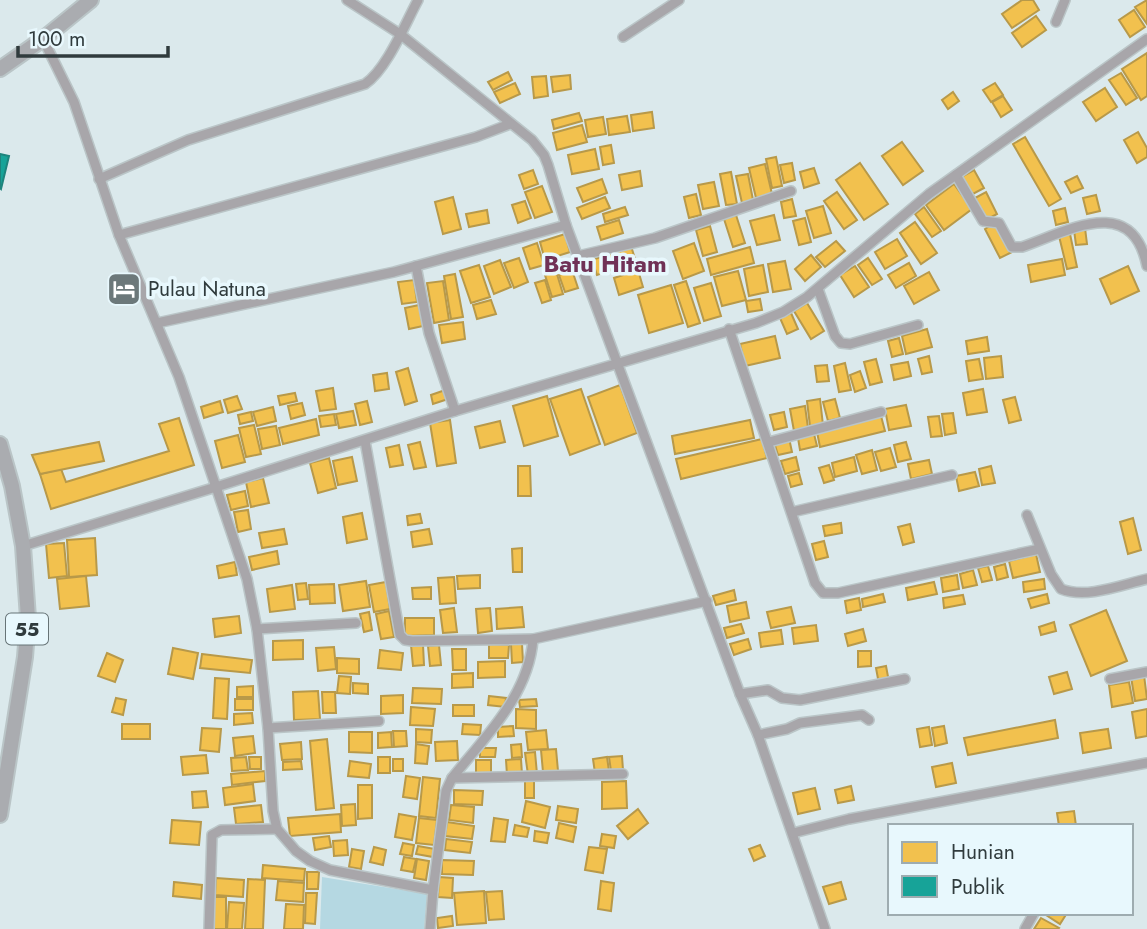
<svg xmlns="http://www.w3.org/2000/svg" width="1147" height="929" viewBox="0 0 1147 929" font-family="Jost,sans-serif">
	<rect width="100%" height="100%" fill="#dbe9ec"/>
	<!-- green -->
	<path fill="#b5d8e2" d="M322 877 427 894 424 929H320Z"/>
	<!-- homes -->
	<g fill="#f2c14e" stroke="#b89949" stroke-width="2">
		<path d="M1022 0H1033L1039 10 1012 28 1002 14Z"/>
		<path d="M1147 0V24L1135 7Z"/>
		<path d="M1134 10 1145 27 1130 37 1119 20Z"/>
		<path d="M1036 16 1046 30 1022 47 1012 33Z"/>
		<path d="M1147 53V96L1141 100 1122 69Z"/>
		<path d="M508 72 512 80 493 90 488 82Z"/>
		<path d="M1121 73 1137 98 1126 105 1109 80Z"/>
		<path d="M570 75 571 89 553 92 551 77Z"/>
		<path d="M546 76 548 96 534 98 532 77Z"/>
		<path d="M515 83 520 94 500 103 494 92Z"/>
		<path d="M995 83 1003 95 991 102 983 90Z"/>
		<path d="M1105 88 1117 107 1096 121 1083 102Z"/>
		<path d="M953 92 959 101 948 109 942 100Z"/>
		<path d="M1003 96 1012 110 1001 117 992 102Z"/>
		<path d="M652 112 654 128 633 131 631 115Z"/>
		<path d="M579 113 582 121 554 129 552 120Z"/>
		<path d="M627 116 630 132 609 135 607 119Z"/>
		<path d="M603 117 606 134 588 137 585 120Z"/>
		<path d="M582 125 587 142 557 150 553 133Z"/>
		<path d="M1138 132 1147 148V157L1137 163 1124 140Z"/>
		<path d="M1025 137 1061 199 1049 206 1013 144Z"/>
		<path d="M902 142 923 171 903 185 882 156Z"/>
		<path d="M611 145 614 163 603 165 600 147Z"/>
		<path d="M595 149 599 169 572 174 568 155Z"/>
		<path d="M776 157 782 186 772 188 766 159Z"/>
		<path d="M792 163 795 180 784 183 780 165Z"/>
		<path d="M860 163 888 204 864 220 836 180Z"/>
		<path d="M765 164 772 194 756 198 749 168Z"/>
		<path d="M814 168 819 183 804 188 800 172Z"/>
		<path d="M533 170 538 184 524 189 519 175Z"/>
		<path d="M974 170 984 188 971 195 961 177Z"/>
		<path d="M640 171 642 186 622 190 619 175Z"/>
		<path d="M731 172 737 204 726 205 720 174Z"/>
		<path d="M748 174 753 200 742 203 736 176Z"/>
		<path d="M1077 176 1083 188 1071 193 1065 182Z"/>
		<path d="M602 179 607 193 583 202 577 188Z"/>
		<path d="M714 182 719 206 703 209 698 185Z"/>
		<path d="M954 184 972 209 944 230 926 205Z"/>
		<path d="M542 186 552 212 535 218 525 192Z"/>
		<path d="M837 192 857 220 844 229 824 201Z"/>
		<path d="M986 192 997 214 986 220 975 198Z"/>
		<path d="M696 194 701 215 689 218 684 197Z"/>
		<path d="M1096 195 1100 211 1087 214 1083 198Z"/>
		<path d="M453 197 461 229 443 234 435 202Z"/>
		<path d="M605 197 610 208 582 219 577 208Z"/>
		<path d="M792 199 796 216 784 218 781 202Z"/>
		<path d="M525 201 531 218 518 223 512 205Z"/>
		<path d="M823 206 831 233 814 238 806 211Z"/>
		<path d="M625 207 628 215 605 222 603 214Z"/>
		<path d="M924 207 941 231 932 237 915 214Z"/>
		<path d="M1065 208 1068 222 1056 225 1053 211Z"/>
		<path d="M487 210 489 223 469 227 466 214Z"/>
		<path d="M736 215 745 243 733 247 724 219Z"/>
		<path d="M774 215 780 240 757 245 750 221Z"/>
		<path d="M805 218 811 242 799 245 793 221Z"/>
		<path d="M619 220 623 233 601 240 597 227Z"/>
		<path d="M915 222 937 253 921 264 900 233Z"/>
		<path d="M996 222 1012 252 1000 258 985 229Z"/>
		<path d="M710 226 717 252 703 256 696 230Z"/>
		<path d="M1085 228 1087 244 1076 245 1074 230Z"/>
		<path d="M565 234 570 252 545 260 540 242Z"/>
		<path d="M1070 234 1077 267 1067 269 1059 236Z"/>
		<path d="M897 239 907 256 885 269 875 252Z"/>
		<path d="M836 241 845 251 825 267 816 257Z"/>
		<path d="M537 243 544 265 530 269 523 248Z"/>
		<path d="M694 243 704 271 683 279 673 251Z"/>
		<path d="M631 246 636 262 623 266 617 250Z"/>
		<path d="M750 247 754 263 711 275 707 259Z"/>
		<path d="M615 252 620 267 597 275 592 260Z"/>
		<path d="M811 255 821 267 805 281 795 269Z"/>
		<path d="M519 258 528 282 514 288 504 263Z"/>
		<path d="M868 258 882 279 872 285 858 265Z"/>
		<path d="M1062 259 1065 275 1031 282 1028 265Z"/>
		<path d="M500 260 511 287 494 294 484 266Z"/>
		<path d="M785 261 791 289 773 292 768 264Z"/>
		<path d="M909 263 916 276 896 288 888 275Z"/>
		<path d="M479 265 490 297 471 303 460 271Z"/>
		<path d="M763 265 768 292 749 296 744 269Z"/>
		<path d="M855 266 869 287 854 297 840 275Z"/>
		<path d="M1128 266 1139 291 1111 304 1100 279Z"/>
		<path d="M572 270 578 288 565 292 559 275Z"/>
		<path d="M638 270 643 287 619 295 614 278Z"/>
		<path d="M556 271 563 294 552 297 545 275Z"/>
		<path d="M738 271 746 300 722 306 714 277Z"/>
		<path d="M929 272 939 290 914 304 904 286Z"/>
		<path d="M455 274 463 317 451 319 444 276Z"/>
		<path d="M414 280 417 302 402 304 398 282Z"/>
		<path d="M545 280 551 300 542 303 535 283Z"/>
		<path d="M443 281 449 320 434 323 427 283Z"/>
		<path d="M686 281 700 323 688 327 674 285Z"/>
		<path d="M711 283 721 316 704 321 694 288Z"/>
		<path d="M671 285 683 323 649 333 638 295Z"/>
		<path d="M760 299 762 310 748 312 746 301Z"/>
		<path d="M491 300 496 314 477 319 473 305Z"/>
		<path d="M807 303 824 331 811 339 794 311Z"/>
		<path d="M419 305 423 326 409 329 405 308Z"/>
		<path d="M791 313 798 329 787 334 780 318Z"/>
		<path d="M463 322 465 339 442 343 439 325Z"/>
		<path d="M927 329 932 347 906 354 902 336Z"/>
		<path d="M775 336 780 358 745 366 740 344Z"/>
		<path d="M987 337 989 351 968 354 966 341Z"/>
		<path d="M899 338 903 354 892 357 888 341Z"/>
		<path d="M929 356 932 372 922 374 918 359Z"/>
		<path d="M1001 356 1003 377 986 379 984 358Z"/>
		<path d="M876 359 882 382 870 385 864 362Z"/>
		<path d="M979 359 983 379 969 381 966 361Z"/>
		<path d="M908 362 911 376 894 380 891 365Z"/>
		<path d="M845 363 851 390 839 392 834 366Z"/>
		<path d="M827 365 829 381 817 382 815 366Z"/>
		<path d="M408 368 417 401 405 405 396 372Z"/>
		<path d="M860 371 866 388 855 392 850 375Z"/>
		<path d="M387 373 389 389 375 391 373 375Z"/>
		<path d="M620 385 637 433 605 445 588 397Z"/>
		<path d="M333 388 336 409 320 411 316 391Z"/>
		<path d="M448 389 451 398 433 404 431 395Z"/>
		<path d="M581 389 600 444 570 455 550 399Z"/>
		<path d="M983 389 987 412 967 415 963 393Z"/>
		<path d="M295 393 297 401 280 405 278 396Z"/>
		<path d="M237 396 242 409 228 413 224 400Z"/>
		<path d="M547 396 558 436 524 446 513 406Z"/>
		<path d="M1015 397 1021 420 1009 423 1003 400Z"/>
		<path d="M820 399 823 425 810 426 807 401Z"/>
		<path d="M835 399 840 418 828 421 823 402Z"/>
		<path d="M220 401 223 412 204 418 201 407Z"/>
		<path d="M367 401 372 422 360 425 355 404Z"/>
		<path d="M302 403 305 415 291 419 288 406Z"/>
		<path d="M906 405 911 426 889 430 885 409Z"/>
		<path d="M805 406 808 428 794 431 790 409Z"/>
		<path d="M273 407 276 421 257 426 253 412Z"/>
		<path d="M353 411 356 425 339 428 336 414Z"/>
		<path d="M251 412 253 421 240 424 238 415Z"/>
		<path d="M784 412 787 427 774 430 770 415Z"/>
		<path d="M953 413 956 433 945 435 942 414Z"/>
		<path d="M334 414 336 425 321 427 319 416Z"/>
		<path d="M881 416 885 431 820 447 817 432Z"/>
		<path d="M939 416 942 436 931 437 928 417Z"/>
		<path d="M179 418 194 465 51 509 40 474 61 469 66 482 169 451 159 424Z"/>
		<path d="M316 419 319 435 283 444 279 428Z"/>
		<path d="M450 420 456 463 437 466 430 423Z"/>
		<path d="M750 420 754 438 675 454 672 436Z"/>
		<path d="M500 421 505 442 480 448 475 427Z"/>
		<path d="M254 425 261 454 246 457 239 428Z"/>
		<path d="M276 426 280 445 262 449 258 429Z"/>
		<path d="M814 434 817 446 800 450 798 438Z"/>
		<path d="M238 435 245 462 222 468 215 441Z"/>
		<path d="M789 438 792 452 778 455 774 442Z"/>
		<path d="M762 439 767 458 681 479 676 459Z"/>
		<path d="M99 442 104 461 40 474 32 455Z"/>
		<path d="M420 442 426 467 414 469 408 445Z"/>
		<path d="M906 442 911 459 898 462 894 445Z"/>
		<path d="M399 445 403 465 390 467 386 448Z"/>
		<path d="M890 448 896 467 881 471 875 452Z"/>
		<path d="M872 450 877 470 862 474 856 455Z"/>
		<path d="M352 457 357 481 338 485 333 461Z"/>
		<path d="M796 457 799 470 785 474 781 461Z"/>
		<path d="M854 457 857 471 835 477 832 463Z"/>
		<path d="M329 458 336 488 318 493 310 463Z"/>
		<path d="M929 460 932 474 911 479 908 464Z"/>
		<path d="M829 465 834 480 824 483 819 468Z"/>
		<path d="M518 466H530L531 496H518Z"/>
		<path d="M991 466 995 483 982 485 979 469Z"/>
		<path d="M975 472 979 486 959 491 956 476Z"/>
		<path d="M799 473 802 484 791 487 788 476Z"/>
		<path d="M263 478 269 503 251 507 246 482Z"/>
		<path d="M245 491 248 506 231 510 227 495Z"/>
		<path d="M248 510 251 529 238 532 234 512Z"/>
		<path d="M362 513 367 539 347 543 343 517Z"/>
		<path d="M420 514 422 523 408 525 407 516Z"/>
		<path d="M1133 518 1141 550 1128 554 1120 522Z"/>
		<path d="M841 523 842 533 825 536 823 526Z"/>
		<path d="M910 524 914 542 903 545 898 527Z"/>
		<path d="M284 529 287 544 262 548 259 533Z"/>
		<path d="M429 529 432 544 413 547 411 532Z"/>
		<path d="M95 538 97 575 69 577 67 540Z"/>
		<path d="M824 541 828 557 816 560 812 544Z"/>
		<path d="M64 543 67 576 49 578 46 544Z"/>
		<path d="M522 548V572H513L512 549Z"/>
		<path d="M277 551 279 564 252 570 249 557Z"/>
		<path d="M1036 554 1040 572 1013 578 1009 561Z"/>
		<path d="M235 562 237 575 219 578 217 566Z"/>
		<path d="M1005 564 1008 577 997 580 994 567Z"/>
		<path d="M988 566 992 580 982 582 978 568Z"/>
		<path d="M973 570 977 585 963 588 960 574Z"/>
		<path d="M480 575V588L458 589 457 576Z"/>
		<path d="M957 575 959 589 943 592 941 578Z"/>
		<path d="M86 576 89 606 60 609 57 579Z"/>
		<path d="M454 577 456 603 440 604 438 578Z"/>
		<path d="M1044 579 1045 589 1024 592 1023 582Z"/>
		<path d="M366 581 370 607 343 611 339 585Z"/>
		<path d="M386 582 390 609 374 612 369 585Z"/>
		<path d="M934 582 937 594 908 600 906 588Z"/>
		<path d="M306 583 308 599 298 600 296 584Z"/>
		<path d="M334 584 335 603 310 604 309 585Z"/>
		<path d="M292 585 295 609 270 612 267 589Z"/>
		<path d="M431 587V599H413L412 588Z"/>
		<path d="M734 590 736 600 716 605 713 596Z"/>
		<path d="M883 594 885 602 863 607 862 599Z"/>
		<path d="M1047 594 1049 603 1031 608 1028 599Z"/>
		<path d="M963 595 965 604 944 608 943 598Z"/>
		<path d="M859 598 861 610 847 613 845 601Z"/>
		<path d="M746 602 749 618 730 622 727 606Z"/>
		<path d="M522 607 524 627 497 629 496 609Z"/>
		<path d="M791 607 795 623 771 628 767 612Z"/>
		<path d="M454 608 457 632 443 633 440 610Z"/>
		<path d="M490 608 492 631 478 633 476 609Z"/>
		<path d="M1106 610 1127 661 1091 676 1070 625Z"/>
		<path d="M389 611 394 637 381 639 376 614Z"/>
		<path d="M369 612 372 630 364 632 360 614Z"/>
		<path d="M239 616 241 633 215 637 213 619Z"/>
		<path d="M405 618H434V635L405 636Z"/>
		<path d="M1054 622 1056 631 1041 635 1039 627Z"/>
		<path d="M741 624 744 633 727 638 724 628Z"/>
		<path d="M816 625 818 641 794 644 792 628Z"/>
		<path d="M863 629 866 641 848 646 845 634Z"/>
		<path d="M781 630 783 644 761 647 759 633Z"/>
		<path d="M748 639 751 649 734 655 730 644Z"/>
		<path d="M303 640V659L273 660V641Z"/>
		<path d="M489 644 509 645 508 658H489Z"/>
		<path d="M511 644H522L523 662 512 663Z"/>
		<path d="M411 645H423L424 665 413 666Z"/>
		<path d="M439 645 441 665 430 666 428 646Z"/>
		<path d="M334 647 336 669 318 671 316 648Z"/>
		<path d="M173 648 198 653 193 679 168 674Z"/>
		<path d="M452 649H466V670H453Z"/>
		<path d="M380 650 403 653 401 670 378 668Z"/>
		<path d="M858 651H871V666L858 667Z"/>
		<path d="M107 653 123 660 115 682 98 676Z"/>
		<path d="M202 654 252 660 250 673 200 668Z"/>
		<path d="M337 658 359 659V674L337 673Z"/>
		<path d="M505 661V677L478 678V662Z"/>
		<path d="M886 666 889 682 879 684 876 668Z"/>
		<path d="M1067 672 1072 689 1054 694 1049 677Z"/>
		<path d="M473 673V687L452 688V674Z"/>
		<path d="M1144 675 1147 699 1135 701 1131 677Z"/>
		<path d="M339 676 351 677 350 694 337 693Z"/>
		<path d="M215 678 229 679 227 719 213 718Z"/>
		<path d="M1129 682 1133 703 1112 707 1109 685Z"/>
		<path d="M353 683 368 684V694L353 693Z"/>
		<path d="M253 686V697H237V687Z"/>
		<path d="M413 688 442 689 441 704 412 703Z"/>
		<path d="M318 691 320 719 294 720 293 692Z"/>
		<path d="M322 692H335L336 713H323Z"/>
		<path d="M403 695V713L381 714V696Z"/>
		<path d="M489 696 506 698 505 707 488 705Z"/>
		<path d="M116 698 126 700 123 715 112 712Z"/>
		<rect x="235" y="699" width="18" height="11"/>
		<path d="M536 699 537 706 520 707 519 700Z"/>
		<rect x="453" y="705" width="21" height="11"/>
		<path d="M411 707 435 709 433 726 410 725Z"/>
		<path d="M516 709 536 710V729L516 728Z"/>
		<path d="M1147 709V736L1136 738 1132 712Z"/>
		<path d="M252 713 253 723 234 725V714Z"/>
		<path d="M1055 720 1058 738 968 755 964 738Z"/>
		<rect x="122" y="724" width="28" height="15"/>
		<path d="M463 724 481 725 480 735 462 734Z"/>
		<path d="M513 726 514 736 498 737V727Z"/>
		<path d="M944 726 947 743 935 746 932 728Z"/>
		<path d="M929 727 932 745 920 747 917 729Z"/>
		<path d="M202 728 221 729 219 752 200 750Z"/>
		<path d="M416 729 432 730 431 743 416 742Z"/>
		<path d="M1108 729 1111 748 1083 753 1080 733Z"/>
		<path d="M546 730 548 749 528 750 526 732Z"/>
		<path d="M393 731H406L407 746 394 747Z"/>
		<path d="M349 732H372V753L349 752Z"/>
		<path d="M391 732 392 747 378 748V733Z"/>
		<path d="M253 736 255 753 235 756 233 738Z"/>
		<path d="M327 739 334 808 316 810 310 741Z"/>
		<path d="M457 741 458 760 436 761 435 742Z"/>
		<path d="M301 742 302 759 282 760 280 744Z"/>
		<path d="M416 744 429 746 427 764 415 763Z"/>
		<path d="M521 744 522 757 512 758 511 745Z"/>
		<path d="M480 748H496L495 757H480Z"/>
		<path d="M556 749 558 771 543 772 541 750Z"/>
		<path d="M535 752 537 774 528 775 525 753Z"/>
		<path d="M206 755 208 773 183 775 181 757Z"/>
		<path d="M622 756 623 770 611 771 609 757Z"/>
		<path d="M246 757 248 770 232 771 231 758Z"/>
		<path d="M249 757H261V769H250Z"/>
		<rect x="378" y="757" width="12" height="16"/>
		<path d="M607 757 609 771 595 773 593 759Z"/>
		<rect x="393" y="759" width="10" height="12"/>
		<path d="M521 759 522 774 507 775 506 760Z"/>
		<rect x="476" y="760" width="15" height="16"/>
		<path d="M301 761 302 769 283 770V762Z"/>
		<path d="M350 761 371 764 369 778 348 776Z"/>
		<path d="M952 763 956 783 936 787 932 767Z"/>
		<path d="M265 771V781L232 785 231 774Z"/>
		<path d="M406 776 420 778 417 799 403 797Z"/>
		<path d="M423 777 440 779 436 818 419 816Z"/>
		<rect x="525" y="781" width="9" height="17"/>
		<path d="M626 781 627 808 602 809V782Z"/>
		<path d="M253 784 255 801 225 805 223 788Z"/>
		<path d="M358 785H372V818L358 819Z"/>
		<path d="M851 786 854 800 838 803 835 790Z"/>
		<path d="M815 788 820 809 798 814 793 793Z"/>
		<path d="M454 790 483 791 482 805 454 804Z"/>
		<path d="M206 791 208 807 193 808 192 792Z"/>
		<path d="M526 801 550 807 545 828 522 822Z"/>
		<path d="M355 804 356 825 342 826 341 805Z"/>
		<path d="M261 805 263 822 236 824 234 808Z"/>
		<path d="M451 805 474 807 473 823 449 820Z"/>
		<path d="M558 806 578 809 576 823 556 820Z"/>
		<path d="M638 809 648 823 628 839 617 826Z"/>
		<path d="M1074 811 1076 826H1059L1057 813Z"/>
		<path d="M340 814 341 832 290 836 288 818Z"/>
		<path d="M399 814 416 817 412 840 395 837Z"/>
		<path d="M419 818 437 820 434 845 416 843Z"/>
		<path d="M494 818 508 820 505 842 491 841Z"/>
		<path d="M172 820 201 822 199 845 170 843Z"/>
		<path d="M447 822 474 826 472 839 445 836Z"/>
		<path d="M559 823 576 827 573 842 556 838Z"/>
		<path d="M515 825 529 828 527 837 513 835Z"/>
		<path d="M535 831 549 833 547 843 534 841Z"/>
		<path d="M602 834 616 836 614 848 600 846Z"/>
		<path d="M329 836 331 847 315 850 313 838Z"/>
		<path d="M446 839 472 842 470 853 445 850Z"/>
		<path d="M347 840 348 855 334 856 333 841Z"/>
		<path d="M403 843 414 845 412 856 400 854Z"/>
		<path d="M760 845 765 856 754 861 749 849Z"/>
		<path d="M418 846 435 849 433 857 416 854Z"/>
		<path d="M374 847 386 850 383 865 370 862Z"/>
		<path d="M589 847 607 849 603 873 585 870Z"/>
		<path d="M352 849 364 851 361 869 349 867Z"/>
		<path d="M404 857 416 859 413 872 401 870Z"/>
		<path d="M417 859 429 861 426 880 414 878Z"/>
		<path d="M442 860 474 861 473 875 442 874Z"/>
		<path d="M263 865 305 869 304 881 262 878Z"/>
		<path d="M307 872H319L318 889H307Z"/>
		<path d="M439 877 453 878 452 898 438 897Z"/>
		<path d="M216 878 244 880 243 897 215 895Z"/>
		<path d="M248 879 265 880 263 929H245Z"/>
		<path d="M278 881 304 883 303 902 276 900Z"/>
		<path d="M601 881 614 883 611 911 598 909Z"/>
		<path d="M174 882 202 885 201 899 173 896Z"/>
		<path d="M841 882 846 899 829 904 823 887Z"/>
		<path d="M484 891 486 923 457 925 454 893Z"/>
		<path d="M502 891 504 919 489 920 486 892Z"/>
		<path d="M306 893H317L315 924 305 923Z"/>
		<path d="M213 897H226V929H212Z"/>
		<path d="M229 902 244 903 242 929H227Z"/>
		<path d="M286 904 304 905 303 929H284Z"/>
		<path d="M1043 913H1067L1060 924Z"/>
		<path d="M452 916 453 926 438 928 437 918Z"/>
		<path d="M1041 918 1059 928 1058 929H1034Z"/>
	</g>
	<!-- public -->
	<path fill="#17a398" stroke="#1e847d" stroke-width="2" d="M0 154 9 156 1 189 0 188Z"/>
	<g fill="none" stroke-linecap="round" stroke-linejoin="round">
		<!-- minor casing -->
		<g stroke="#bac5c7" stroke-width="12">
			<g id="minor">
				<path d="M347 0 400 34 532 140 544 155 548 165 566 225 740 694 758 735 825 929"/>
				<path d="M1056 22 1065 0"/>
				<path d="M623 37 679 0"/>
				<path d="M43 39 74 102 119 235 179 377 247 579 257 629 268 728 273 811 277 829 296 851 310 861 330 870 433 890 430 929"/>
				<path d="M956 175 983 221 999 223 1012 247H1022C1068 231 1132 193 1147 266"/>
				<path d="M99 179 188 140 365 84C387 69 405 24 418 0"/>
				<path d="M119 235 476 137 510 124"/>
				<path d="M578 256 655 238 791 191"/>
				<path d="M416 266 429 333 455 411"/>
				<path d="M818 289 835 336 841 343 850 344 918 325"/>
				<path d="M157 323 394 272 566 225"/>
				<path d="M729 329 815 583 823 593H838L1040 549"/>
				<path d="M365 441 400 635 405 640 412 641 533 639C529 695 485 737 452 778L446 791 433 890"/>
				<path d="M769 442 881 412"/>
				<path d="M792 512 952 475"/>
				<path d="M1027 515 1051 574 1061 589C1087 599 1121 585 1147 579"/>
				<path d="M23 546 216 487 455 411 756 323 783 312 807 297 929 194 1147 39"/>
				<path d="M257 629 356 623"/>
				<path d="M533 639 707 601"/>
				<path d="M1110 679 1147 672"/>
				<path d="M740 694 768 690 782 698 800 700 905 679"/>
				<path d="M268 728 379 721"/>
				<path d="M758 735 787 729 800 723 862 715 869 720"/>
				<path d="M452 778 623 774"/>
				<path d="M793 833 849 819 1147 763"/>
				<path d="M209 929 212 835 221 830 277 829"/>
				<path d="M1025 929 1034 913"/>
			</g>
		</g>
		<!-- trunk casing -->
		<g stroke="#bac5c7" stroke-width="18">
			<g id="trunk">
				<path d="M0 69 43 39 91 0"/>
				<path d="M0 444 12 486 23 546 28 618 25 657 0 815"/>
			</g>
		</g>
		<!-- minor -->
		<use href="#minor" stroke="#a8a6aa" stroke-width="9"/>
		<!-- trunk -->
		<use href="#trunk" stroke="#aaacb0" stroke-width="14"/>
	</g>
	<!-- icons -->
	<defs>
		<g id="hotel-square" transform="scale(1.75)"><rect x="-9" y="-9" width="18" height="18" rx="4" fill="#6c787a" stroke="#e8f8fd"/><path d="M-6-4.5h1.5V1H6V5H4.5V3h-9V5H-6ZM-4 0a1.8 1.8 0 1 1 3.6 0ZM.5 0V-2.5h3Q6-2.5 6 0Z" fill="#fff"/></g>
	</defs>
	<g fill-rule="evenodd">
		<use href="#hotel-square" x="124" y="289"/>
	</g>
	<g text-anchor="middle" stroke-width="7" stroke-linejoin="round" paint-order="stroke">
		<!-- shield labels -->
		<rect fill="#e8f8fd" stroke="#677477" stroke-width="2" x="6" y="613.5" width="42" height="31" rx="5"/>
		<g font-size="19" font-weight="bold" fill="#303b3d">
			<text x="27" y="636">55</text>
		</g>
		<!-- poi labels -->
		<g font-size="21" fill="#303b3d" stroke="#e8f8fd" text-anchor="start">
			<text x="148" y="296">Pulau Natuna</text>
		</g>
		<!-- quarter labels -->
		<g font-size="24" font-weight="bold" fill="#703156" stroke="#e8f8fd">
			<text x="605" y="272">Batu Hitam</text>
		</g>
	</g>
	<!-- legend -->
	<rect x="888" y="824" width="245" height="91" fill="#e8f8fd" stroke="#9eacb0" stroke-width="2"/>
	<rect x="902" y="842" width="35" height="21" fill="#f2c14e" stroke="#9eacb0" stroke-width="2"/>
	<text x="951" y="859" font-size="21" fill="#303b3d">Hunian</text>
	<rect x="902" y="876" width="35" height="21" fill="#17a398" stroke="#9eacb0" stroke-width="2"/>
	<text x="951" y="894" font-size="21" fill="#303b3d">Publik</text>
	<!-- scale -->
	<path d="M18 46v10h150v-10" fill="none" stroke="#303b3d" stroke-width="3.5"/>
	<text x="28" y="46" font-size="21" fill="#303b3d" stroke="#e8f8fd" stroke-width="5" paint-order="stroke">100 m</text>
</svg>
